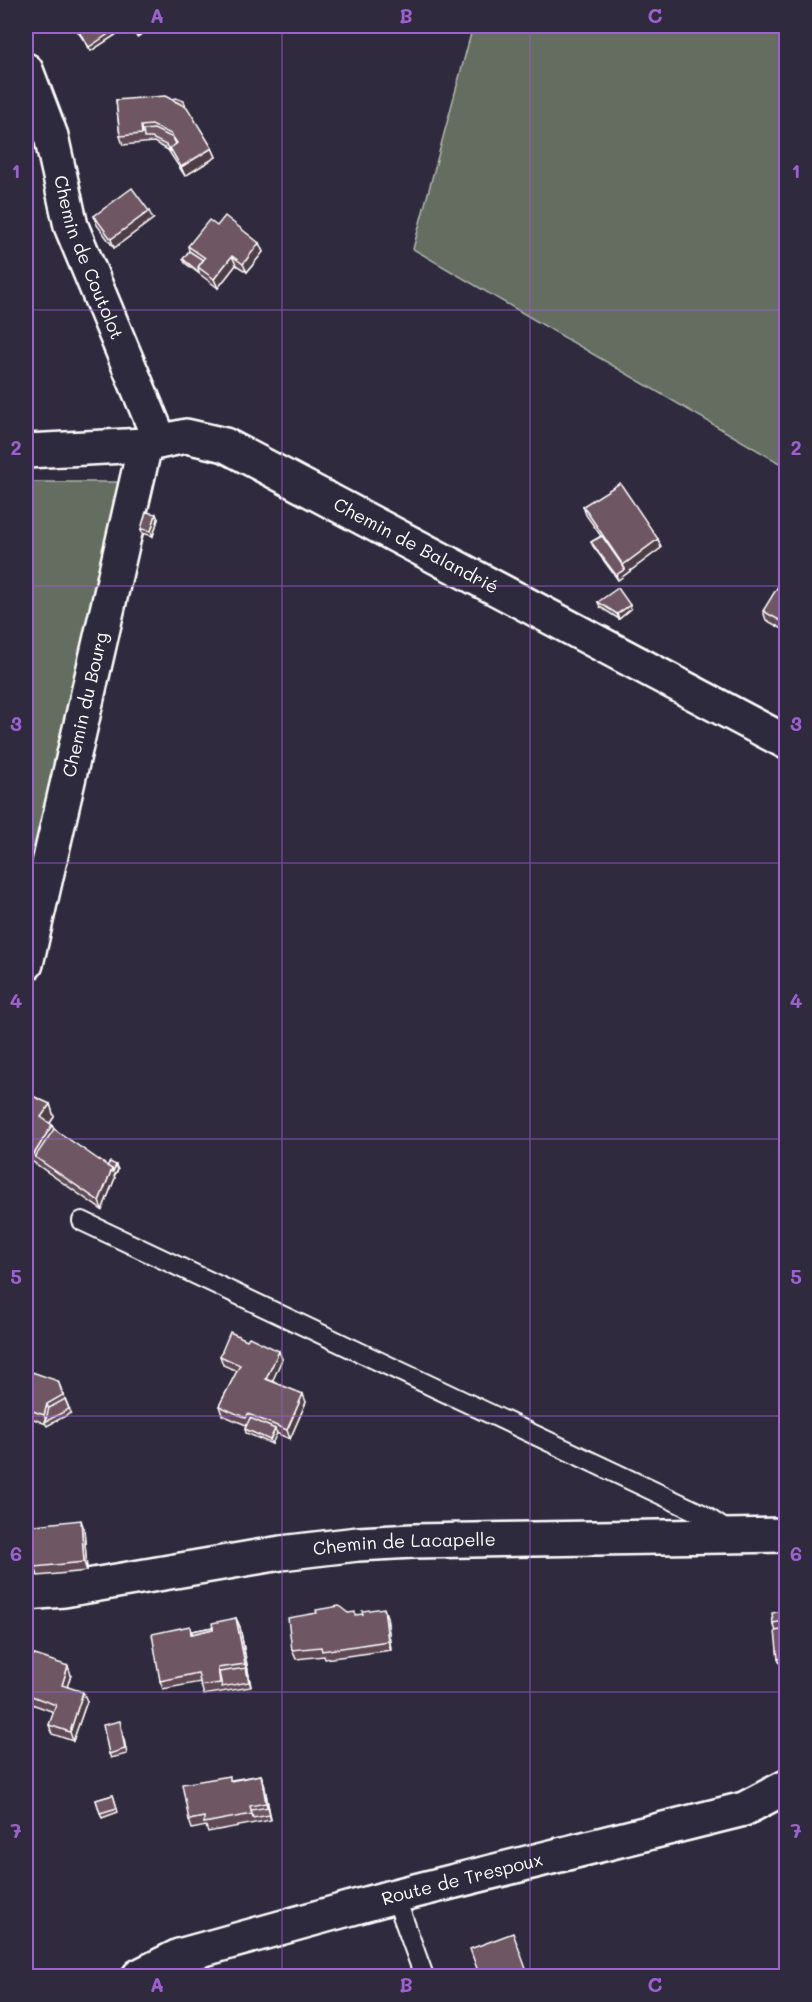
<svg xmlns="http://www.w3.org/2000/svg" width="812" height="2002" viewBox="0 0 812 2002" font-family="Mali,sans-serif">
	<rect width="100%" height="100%" fill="#2f2a3d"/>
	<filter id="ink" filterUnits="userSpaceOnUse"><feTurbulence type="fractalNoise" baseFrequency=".0167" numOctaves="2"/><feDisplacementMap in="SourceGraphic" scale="12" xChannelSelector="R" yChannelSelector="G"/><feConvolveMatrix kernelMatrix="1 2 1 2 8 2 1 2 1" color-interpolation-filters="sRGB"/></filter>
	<g filter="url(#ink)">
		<!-- green -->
		<g fill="#656d60" stroke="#b2b6b0" stroke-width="1.5">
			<path d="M473 26H786V467L413 249Z"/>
			<path d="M26 482H121L26 892Z"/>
		</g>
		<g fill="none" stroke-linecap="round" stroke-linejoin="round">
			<!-- lane casing -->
			<g stroke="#fff" stroke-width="22">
				<g id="lane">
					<path d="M82 1221 702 1514 729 1532"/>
					<path d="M395 1896 424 1976"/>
				</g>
			</g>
			<!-- street casing -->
			<g stroke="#fff" stroke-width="38">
				<g id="street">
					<path id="s1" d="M26 70 51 136 71 226 160 441"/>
					<path id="s2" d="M26 451 145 445 186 436 225 445 786 742"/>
					<path id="s3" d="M26 964 145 445"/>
					<path id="s4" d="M26 1593 64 1590 281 1553 358 1544 413 1541 786 1535"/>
				</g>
			</g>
			<!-- secondary casing -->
			<g stroke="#fff" stroke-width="38">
				<g id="secondary">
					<path id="s5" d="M139 1976 179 1956 395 1896 744 1809 786 1787"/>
				</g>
			</g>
			<!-- lane -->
			<use href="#lane" stroke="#2f2a3d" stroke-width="18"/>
			<!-- street -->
			<use href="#street" stroke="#2f2a3d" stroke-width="33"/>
			<!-- secondary -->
			<use href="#secondary" stroke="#2f2a3d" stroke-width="33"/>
		</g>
		<!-- wall -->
		<g fill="#5f4a54" stroke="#fff" stroke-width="1.5">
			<path d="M74 26H113L117 34 91 51Z"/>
			<path d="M129 26H154L137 37Z"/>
			<path d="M116 100 186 107 212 148 216 157 185 176 168 150 154 142 123 145 120 136Z"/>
			<path d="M94 216 153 219 114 248 97 225Z"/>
			<path d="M217 226 259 243 263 252 247 272 236 265 218 288 185 263 183 259 189 251 188 246Z"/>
			<path d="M583 506 658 539 661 548 618 580 593 546 591 542 601 536 586 515Z"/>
			<path d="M158 519 153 536 142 533 141 529Z"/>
			<path d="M786 580V631L766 620 763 611Z"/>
			<path d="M598 602 631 609 619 619 600 607Z"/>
			<path d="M26 1093 50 1104 54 1117 50 1123 54 1129 107 1166 118 1170 114 1176 115 1178 102 1210 26 1157Z"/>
			<path d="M220 1356 282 1359 272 1381 306 1402 290 1439 276 1433 272 1444 246 1433 245 1429 246 1425 222 1415 219 1406 237 1371 223 1365Z"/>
			<path d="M26 1380 29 1382 58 1381 71 1413 47 1426 46 1424 31 1418 29 1414 26 1412Z"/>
			<path d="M26 1526 84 1529 87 1571 38 1576 35 1567 26 1569Z"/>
			<path d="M786 1606V1663L780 1664 778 1659 776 1631 773 1623Z"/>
			<path d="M348 1613 356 1615 387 1617 391 1650 325 1659 324 1656 296 1659 292 1650Z"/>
			<path d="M236 1618 240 1627 251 1687 204 1695 200 1682 163 1689 160 1681 192 1631 213 1627Z"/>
			<path d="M26 1652 71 1675 67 1686 87 1701 73 1741 52 1734 49 1725 54 1712 26 1702Z"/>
			<path d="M121 1725 127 1754 111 1758 109 1754Z"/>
			<path d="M261 1775 264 1783 271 1820 208 1832 206 1826 192 1829 189 1820 231 1780Z"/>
			<path d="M113 1795 118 1812 102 1818 96 1800Z"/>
		</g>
		<!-- shaded-wall -->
		<g fill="#4d3c45" stroke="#fff" stroke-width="1.5">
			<path d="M138 26H154L137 37 134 28Z"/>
			<path d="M116 29 117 34 91 51 89 47Z"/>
			<path d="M212 148 216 157 185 176 181 167Z"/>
			<path d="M149 211 153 219 114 248 111 239Z"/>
			<path d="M259 243 263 252 247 272 243 264Z"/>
			<path d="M232 256 236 265 218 288 214 279Z"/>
			<path d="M156 514 158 519 153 536 151 531Z"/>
			<path d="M658 539 661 548 618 580 616 575 625 569 623 565Z"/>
			<path d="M630 605 631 609 619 619 617 614Z"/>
			<path d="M50 1104 54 1117 45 1130 41 1117Z"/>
			<path d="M52 1125 57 1137 35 1157 34 1154Z"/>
			<path d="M116 1165 118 1170 114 1176 115 1178 102 1210 99 1201 112 1169Z"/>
			<path d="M279 1351 282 1359 270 1387 266 1379Z"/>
			<path d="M303 1394 306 1402 290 1439 287 1430Z"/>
			<path d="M47 1404 50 1413 46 1421 44 1415Z"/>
			<path d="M275 1429 277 1433 272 1444 270 1440Z"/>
			<path d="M81 1520 84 1529 87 1571 84 1562Z"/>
			<path d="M384 1608 387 1617 391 1650 388 1641Z"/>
			<path d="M236 1618 240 1627 251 1687 245 1664Z"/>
			<path d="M68 1666 71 1675 65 1693 62 1685Z"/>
			<path d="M83 1692 87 1701 73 1741 70 1732Z"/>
			<path d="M261 1775 264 1783 271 1820 266 1803Z"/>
		</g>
		<!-- building -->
		<g fill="#6e5662" stroke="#fff" stroke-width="1.5">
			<path d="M75 26H113L116 29 89 47Z"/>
			<path d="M165 96 187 107 212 148 181 167 170 148 177 143 171 134 152 125 141 126 142 134 120 136 116 100Z"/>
			<path d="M176 98 184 101 186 107 171 99Z"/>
			<path d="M154 129 173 138 176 144 170 148 171 152 166 145 152 138H144L143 130Z"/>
			<path d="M132 188 149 211 111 239 94 216Z"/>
			<path d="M225 216 259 243 243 264 232 256 214 279 198 267 205 258 188 246 209 220 217 226Z"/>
			<path d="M189 251 203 260 198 267 199 272 183 259Z"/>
			<path d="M620 483 658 539 623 565 583 506Z"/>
			<path d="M146 512 156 514 151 531 141 529Z"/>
			<path d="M602 536 625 569 616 575 591 542Z"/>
			<path d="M783 578 786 580V624L763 611Z"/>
			<path d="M618 588 630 605 617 614 598 602Z"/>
			<path d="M26 1093 50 1104 41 1117 52 1125 34 1154 26 1148Z"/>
			<path d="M54 1129 112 1169 99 1201 35 1157Z"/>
			<path d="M110 1162 116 1165 113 1172 112 1169 107 1166Z"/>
			<path d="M230 1332 247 1340 249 1337 279 1351 266 1379 303 1394 287 1430 248 1414 246 1418 219 1406 240 1365 220 1356Z"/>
			<path d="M32 1372 58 1381 63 1395 47 1404 44 1415 27 1409 29 1406 26 1405V1380L29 1382Z"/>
			<path d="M65 1399 69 1409 45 1422 49 1408Z"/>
			<path d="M250 1418 275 1429 270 1440 245 1429Z"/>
			<path d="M81 1520 84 1562 35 1567 33 1558 26 1560V1526Z"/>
			<path d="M339 1606 348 1613 355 1612V1615L363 1614 362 1611 384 1608 388 1641 322 1651 321 1647 292 1650 288 1618 317 1613 316 1610Z"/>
			<path d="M786 1606V1637L785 1621 773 1623 772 1613 783 1611V1608Z"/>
			<path d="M236 1618 245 1664 218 1668 220 1683 201 1686 198 1673 160 1681 152 1634 190 1626 191 1634 213 1629 212 1623Z"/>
			<path d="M213 1627V1629L192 1634V1631Z"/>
			<path d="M786 1629V1658L778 1659 775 1631Z"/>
			<path d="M26 1652 68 1666 62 1685 83 1692 70 1732 49 1725 56 1705 26 1694Z"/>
			<path d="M246 1668 249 1682 222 1687 219 1672Z"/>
			<path d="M120 1721 125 1749 109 1754 103 1725Z"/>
			<path d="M261 1775 266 1803 250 1806 252 1814 204 1823V1817L189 1820 182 1784 230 1776V1781Z"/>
			<path d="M113 1795 117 1808 100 1813 96 1800Z"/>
			<path d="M268 1807 270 1815 253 1818 251 1810Z"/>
			<path d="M513 1933 529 1977H480L470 1949Z"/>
		</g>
	</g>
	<!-- grid -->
	<path fill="none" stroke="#9c61cf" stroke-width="1.5" stroke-opacity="0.55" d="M282 26V1976M530 26V1976M26 310H786M26 586H786M26 863H786M26 1139H786M26 1416H786M26 1692H786"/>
	<g text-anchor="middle" stroke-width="4.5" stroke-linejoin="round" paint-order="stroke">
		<!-- street labels -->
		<g font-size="18" fill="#fff" stroke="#2f2a3d">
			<text dy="6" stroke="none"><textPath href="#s1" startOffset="198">Chemin de Coutolot</textPath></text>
			<text dy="6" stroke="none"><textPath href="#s2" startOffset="417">Chemin de Balandrié</textPath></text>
			<text dy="6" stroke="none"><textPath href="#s3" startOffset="266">Chemin du Bourg</textPath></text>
			<text dy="6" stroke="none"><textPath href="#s4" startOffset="382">Chemin de Lacapelle</textPath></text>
			<text dy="6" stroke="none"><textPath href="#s5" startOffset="338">Route de Trespoux</textPath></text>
		</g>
	</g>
	<!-- margin -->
	<rect width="812" height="2002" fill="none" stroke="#2f2a3d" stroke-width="66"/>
	<rect x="33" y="33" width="746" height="1936" fill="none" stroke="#9c61cf" stroke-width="2"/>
	<g font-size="20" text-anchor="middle" font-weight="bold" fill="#9c61cf">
		<text x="157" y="23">A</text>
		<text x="406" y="23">B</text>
		<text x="655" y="23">C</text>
		<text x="16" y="178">1</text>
		<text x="796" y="178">1</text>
		<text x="16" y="455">2</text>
		<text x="796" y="455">2</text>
		<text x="16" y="731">3</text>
		<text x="796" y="731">3</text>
		<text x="16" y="1008">4</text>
		<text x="796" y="1008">4</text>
		<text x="16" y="1284">5</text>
		<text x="796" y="1284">5</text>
		<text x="16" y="1561">6</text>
		<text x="796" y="1561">6</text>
		<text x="16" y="1838">7</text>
		<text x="796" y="1838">7</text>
		<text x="157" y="1992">A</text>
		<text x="406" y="1992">B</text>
		<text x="655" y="1992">C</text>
	</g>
</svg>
